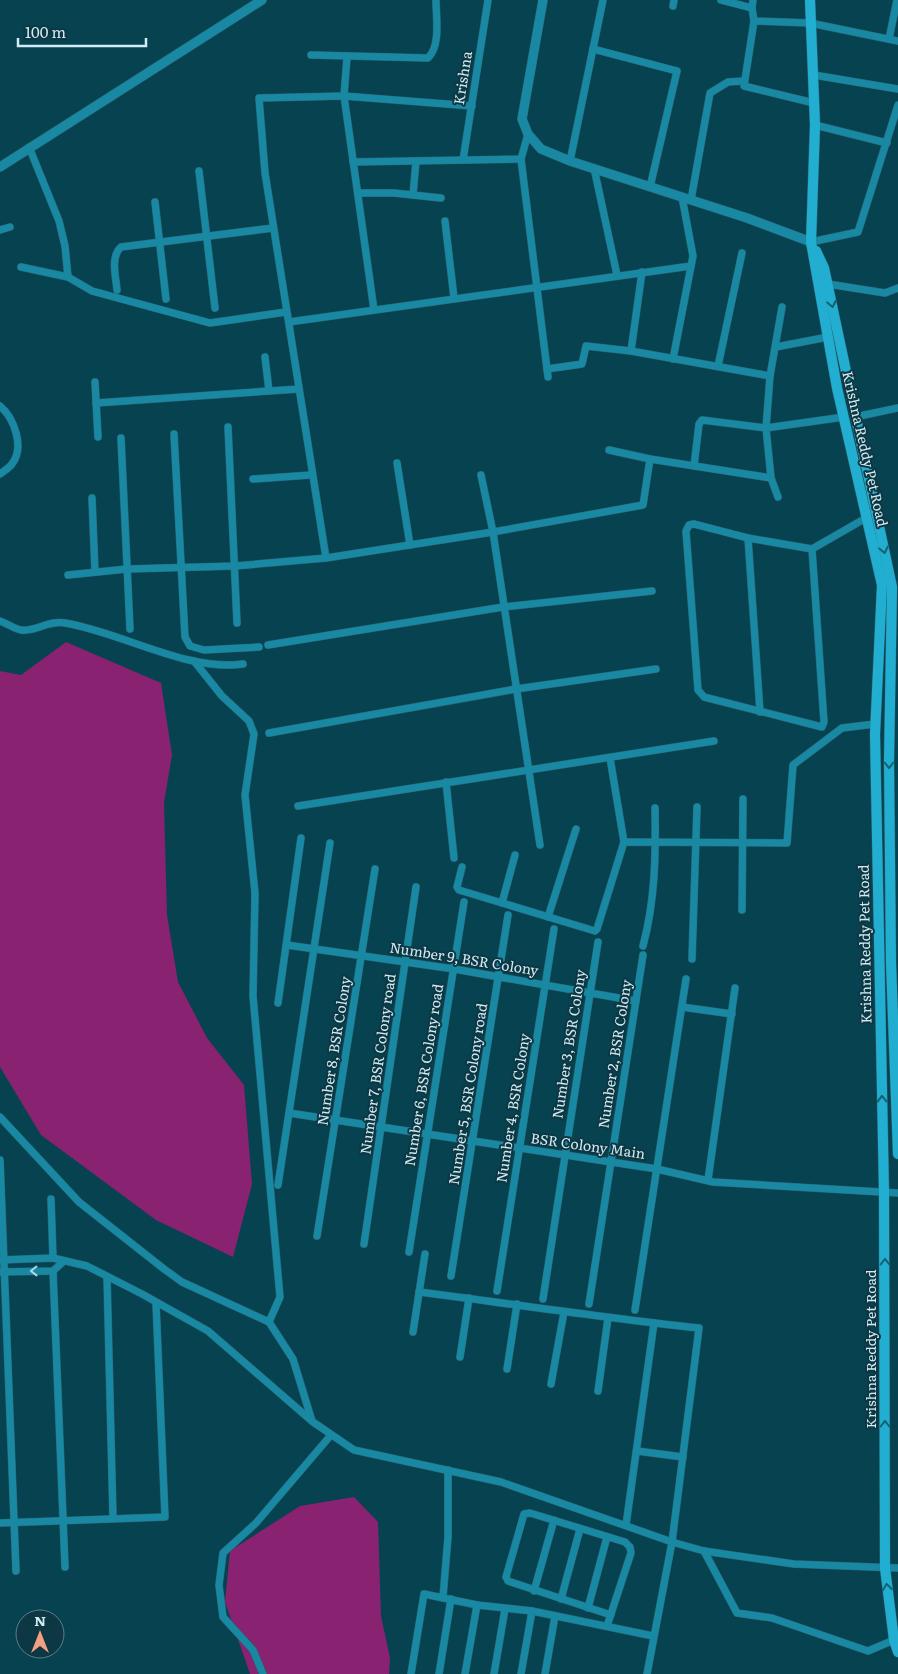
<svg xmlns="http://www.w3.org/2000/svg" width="898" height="1674" viewBox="0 0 898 1674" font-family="Literata,serif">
	<rect width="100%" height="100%" fill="#074251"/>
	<!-- water -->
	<g fill="#892270">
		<path d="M66 642 161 683 172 755 164 803 167 915 178 982 207 1038 244 1085 252 1184 233 1257 156 1220 41 1135 0 1067V671L21 675Z"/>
		<path d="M354 1497 378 1522 381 1616 390 1658 389 1674H250L225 1602 230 1551 300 1506Z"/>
	</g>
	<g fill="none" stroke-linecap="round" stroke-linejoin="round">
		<!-- minor casing -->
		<g stroke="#2b606e" stroke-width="8">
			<g id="minor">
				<path d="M721 0 752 8 754 21 810 23 898 41"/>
				<path d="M673 6 674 0"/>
				<path d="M752 8 753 0"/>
				<path d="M754 21 744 86 814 103"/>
				<path d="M889 39 897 0"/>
				<path d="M593 49 677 71 650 187"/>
				<path d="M311 55 428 58C441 46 436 17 436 0"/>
				<path d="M347 57 344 96 374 310"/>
				<path d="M814 75 898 89"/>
				<path d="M815 125 887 143"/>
				<path d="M521 159 548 377"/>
				<path d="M463 160 488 0"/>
				<path d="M570 161 603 0"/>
				<path d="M353 162 521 159 528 134"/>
				<path d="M594 168 617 275"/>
				<path d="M199 171 215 308"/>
				<path d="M358 193H394L441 198"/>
				<path d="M413 195 416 161"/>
				<path d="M691 200 710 93 728 82 744 81"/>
				<path d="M155 202 166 299"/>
				<path d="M445 221 454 298"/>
				<path d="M0 230 10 227"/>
				<path d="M811 242 858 232 898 105"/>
				<path d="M21 267 68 277 65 246 59 221 29 147"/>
				<path d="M68 277 92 291 210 323 286 312"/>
				<path d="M828 284 885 293 898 288"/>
				<path d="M117 290C116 277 110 257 121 247L273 228"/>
				<path d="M289 322 691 266"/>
				<path d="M776 347 828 337"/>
				<path d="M631 351 642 272"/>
				<path d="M265 357 269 391"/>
				<path d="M673 359 693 256 682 197"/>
				<path d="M718 366 742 253"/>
				<path d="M547 369 582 364 586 346 631 351 770 376 782 307"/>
				<path d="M95 382 98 437"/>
				<path d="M96 403 299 389"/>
				<path d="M0 406C14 418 25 447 12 464 9 468 4 471 0 474"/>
				<path d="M855 417 898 408"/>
				<path d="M228 427 237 623"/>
				<path d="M174 434 185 637 190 646 204 650 259 647"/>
				<path d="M121 438 130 629"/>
				<path d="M609 450 650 459 771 478 766 428 844 417"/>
				<path d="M397 463 410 545"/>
				<path d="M694 466 699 424 702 420 766 428 770 376"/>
				<path d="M481 475 493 532 540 845"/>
				<path d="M771 478 778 497"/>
				<path d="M253 479 311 475"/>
				<path d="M92 498 95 572"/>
				<path d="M748 538 760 712"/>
				<path d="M812 549 824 722 822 727 704 697 698 690 686 531 689 525 694 524 748 538 812 549 866 518"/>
				<path d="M326 558 265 173 259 98 344 96 472 106"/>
				<path d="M68 575 127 569 235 566 326 558 493 532 643 505 650 459"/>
				<path d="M0 621C7 623 14 629 21 630 36 632 48 620 65 623 121 632 187 672 243 664"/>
				<path d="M268 645 503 607 652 591"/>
				<path d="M194 661 222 696 249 721 254 734 245 795 255 893 253 996 280 1297 269 1322"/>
				<path d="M269 733 516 689 656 669"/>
				<path d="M610 758 624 842"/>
				<path d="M446 782 454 858"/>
				<path d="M298 806 714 741"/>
				<path d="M462 867 457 887 459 890 595 931 597 929 624 842 787 843 793 765 842 728 875 724"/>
				<path d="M502 903 515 855"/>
				<path d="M742 910 743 799"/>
				<path d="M548 917 576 829"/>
				<path d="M287 945 454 969 636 1001"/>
				<path d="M643 946C655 901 656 855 655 808"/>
				<path d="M692 959 697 807"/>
				<path d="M278 1003 301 838"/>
				<path d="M682 1007 732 1014"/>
				<path d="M289 1113 657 1169 713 1182 898 1193"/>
				<path d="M0 1117 79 1202 164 1269 182 1282 269 1322 293 1359 312 1421"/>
				<path d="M0 1160 16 1571"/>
				<path d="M708 1180 735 988"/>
				<path d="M278 1185 330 843"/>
				<path d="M51 1199 53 1258"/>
				<path d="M317 1236 375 869"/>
				<path d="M364 1244 416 887"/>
				<path d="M409 1252 464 902"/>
				<path d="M0 1260 53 1258 87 1266 142 1294 208 1331 313 1422 354 1450 501 1482 672 1542 704 1551 794 1564 898 1568"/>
				<path d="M53 1271 65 1567"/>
				<path d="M0 1272 53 1271 64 1261"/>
				<path d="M451 1276 508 915"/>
				<path d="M107 1277 113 1518"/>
				<path d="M497 1291 554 929"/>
				<path d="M419 1292C513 1304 605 1318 699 1328L672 1542 647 1674"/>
				<path d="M543 1299 598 942"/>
				<path d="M589 1304 643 955"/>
				<path d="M635 1310 686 979"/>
				<path d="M413 1332 425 1254"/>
				<path d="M460 1357 469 1298"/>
				<path d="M507 1369 517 1304"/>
				<path d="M551 1384 564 1312"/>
				<path d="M598 1391 608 1318"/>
				<path d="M637 1451 683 1457"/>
				<path d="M0 1523 165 1517 156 1303"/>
				<path d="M626 1525 654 1323"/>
				<path d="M704 1551 737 1613 772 1618 868 1651 894 1640"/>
				<path d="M534 1591 554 1520"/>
				<path d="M443 1597 448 1537V1470"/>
				<path d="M561 1599 580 1529"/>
				<path d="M588 1608 607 1537"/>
				<path d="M607 1626 631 1553 630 1547 625 1542 530 1513 524 1514 506 1577 508 1581 611 1615"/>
				<path d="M263 1674 253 1650 223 1617 219 1585 223 1553 256 1523 331 1435"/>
				<path d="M411 1674 424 1594 477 1605 532 1611 653 1636"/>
				<path d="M439 1674 451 1599"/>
				<path d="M465 1674 477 1605"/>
				<path d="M494 1674 505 1609"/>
				<path d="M521 1674 532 1611"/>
				<path d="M545 1674 555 1616"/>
			</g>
		</g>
		<!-- tertiary casing -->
		<g stroke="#2b606e" stroke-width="10">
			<g id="tertiary">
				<path d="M543 0 522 119 528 134 541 149 570 161 747 218 811 242"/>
				<path d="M0 167 262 0"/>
			</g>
		</g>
		<!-- secondary casing -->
		<g stroke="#2b606e" stroke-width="11">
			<g id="secondary">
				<path d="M810 0 815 125 811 242 837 388 882 585 875 734 884 1193 885 1568 894 1640 898 1652"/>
				<path d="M816 251 824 268 892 587 889 761 891 963 898 1154"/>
			</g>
		</g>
		<!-- minor -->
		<use href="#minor" stroke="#1988a3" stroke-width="7"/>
		<!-- tertiary -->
		<use href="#tertiary" stroke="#1988a3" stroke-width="9"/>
		<!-- secondary -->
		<use href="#secondary" stroke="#21aed0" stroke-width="10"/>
	</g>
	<!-- one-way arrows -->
	<defs><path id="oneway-chevron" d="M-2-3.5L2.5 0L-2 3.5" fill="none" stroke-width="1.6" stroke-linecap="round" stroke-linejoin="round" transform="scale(1.25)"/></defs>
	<g stroke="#146174">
		<use href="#oneway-chevron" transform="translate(832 304) rotate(79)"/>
		<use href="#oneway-chevron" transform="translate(884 550) rotate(78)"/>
		<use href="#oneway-chevron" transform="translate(889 765) rotate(90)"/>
		<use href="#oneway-chevron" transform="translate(882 1099) rotate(-91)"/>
		<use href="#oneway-chevron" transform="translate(885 1262) rotate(-90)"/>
		<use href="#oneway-chevron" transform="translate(885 1424) rotate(-90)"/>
		<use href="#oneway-chevron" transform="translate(887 1587) rotate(-97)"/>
	</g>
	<use stroke="#acd7e4" href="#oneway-chevron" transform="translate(34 1271) rotate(179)"/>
	<g text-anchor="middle" stroke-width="4" stroke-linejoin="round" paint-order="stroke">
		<!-- street labels -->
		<g font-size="14" fill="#d1ebf4" stroke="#0d3742">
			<text transform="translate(463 78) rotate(-81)" y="5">Krishna</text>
			<text transform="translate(865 449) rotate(77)" y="5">Krishna Reddy Pet Road</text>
			<text transform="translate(865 944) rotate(-91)" y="5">Krishna Reddy Pet Road</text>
			<text transform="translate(464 959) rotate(9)" y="5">Number 9, BSR Colony</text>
			<text transform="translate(569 1044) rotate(-81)" y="5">Number 3, BSR Colony</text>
			<text transform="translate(334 1051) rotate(-81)" y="5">Number 8, BSR Colony</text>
			<text transform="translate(615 1054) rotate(-81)" y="5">Number 2, BSR Colony</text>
			<text transform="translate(378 1064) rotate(-82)" y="5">Number 7, BSR Colony road</text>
			<text transform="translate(424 1075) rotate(-81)" y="5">Number 6, BSR Colony road</text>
			<text transform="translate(468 1094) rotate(-81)" y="5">Number 5, BSR Colony road</text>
			<text transform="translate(513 1108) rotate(-81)" y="5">Number 4, BSR Colony</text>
			<text transform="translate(588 1146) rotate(8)" y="5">BSR Colony Main</text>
			<text transform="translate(871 1349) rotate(-90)" y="5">Krishna Reddy Pet Road</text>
		</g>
	</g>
	<!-- north arrow -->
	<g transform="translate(40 1634)"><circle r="24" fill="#0d3742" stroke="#5b7f89"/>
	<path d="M0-4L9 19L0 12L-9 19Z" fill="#f39f83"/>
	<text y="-8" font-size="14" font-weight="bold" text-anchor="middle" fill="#d1ebf4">N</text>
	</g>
	<!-- scale -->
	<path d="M18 38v8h128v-8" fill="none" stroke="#d1ebf4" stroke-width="2.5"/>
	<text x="25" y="38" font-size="15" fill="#d1ebf4" stroke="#0d3742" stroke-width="4" paint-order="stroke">100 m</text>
</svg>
